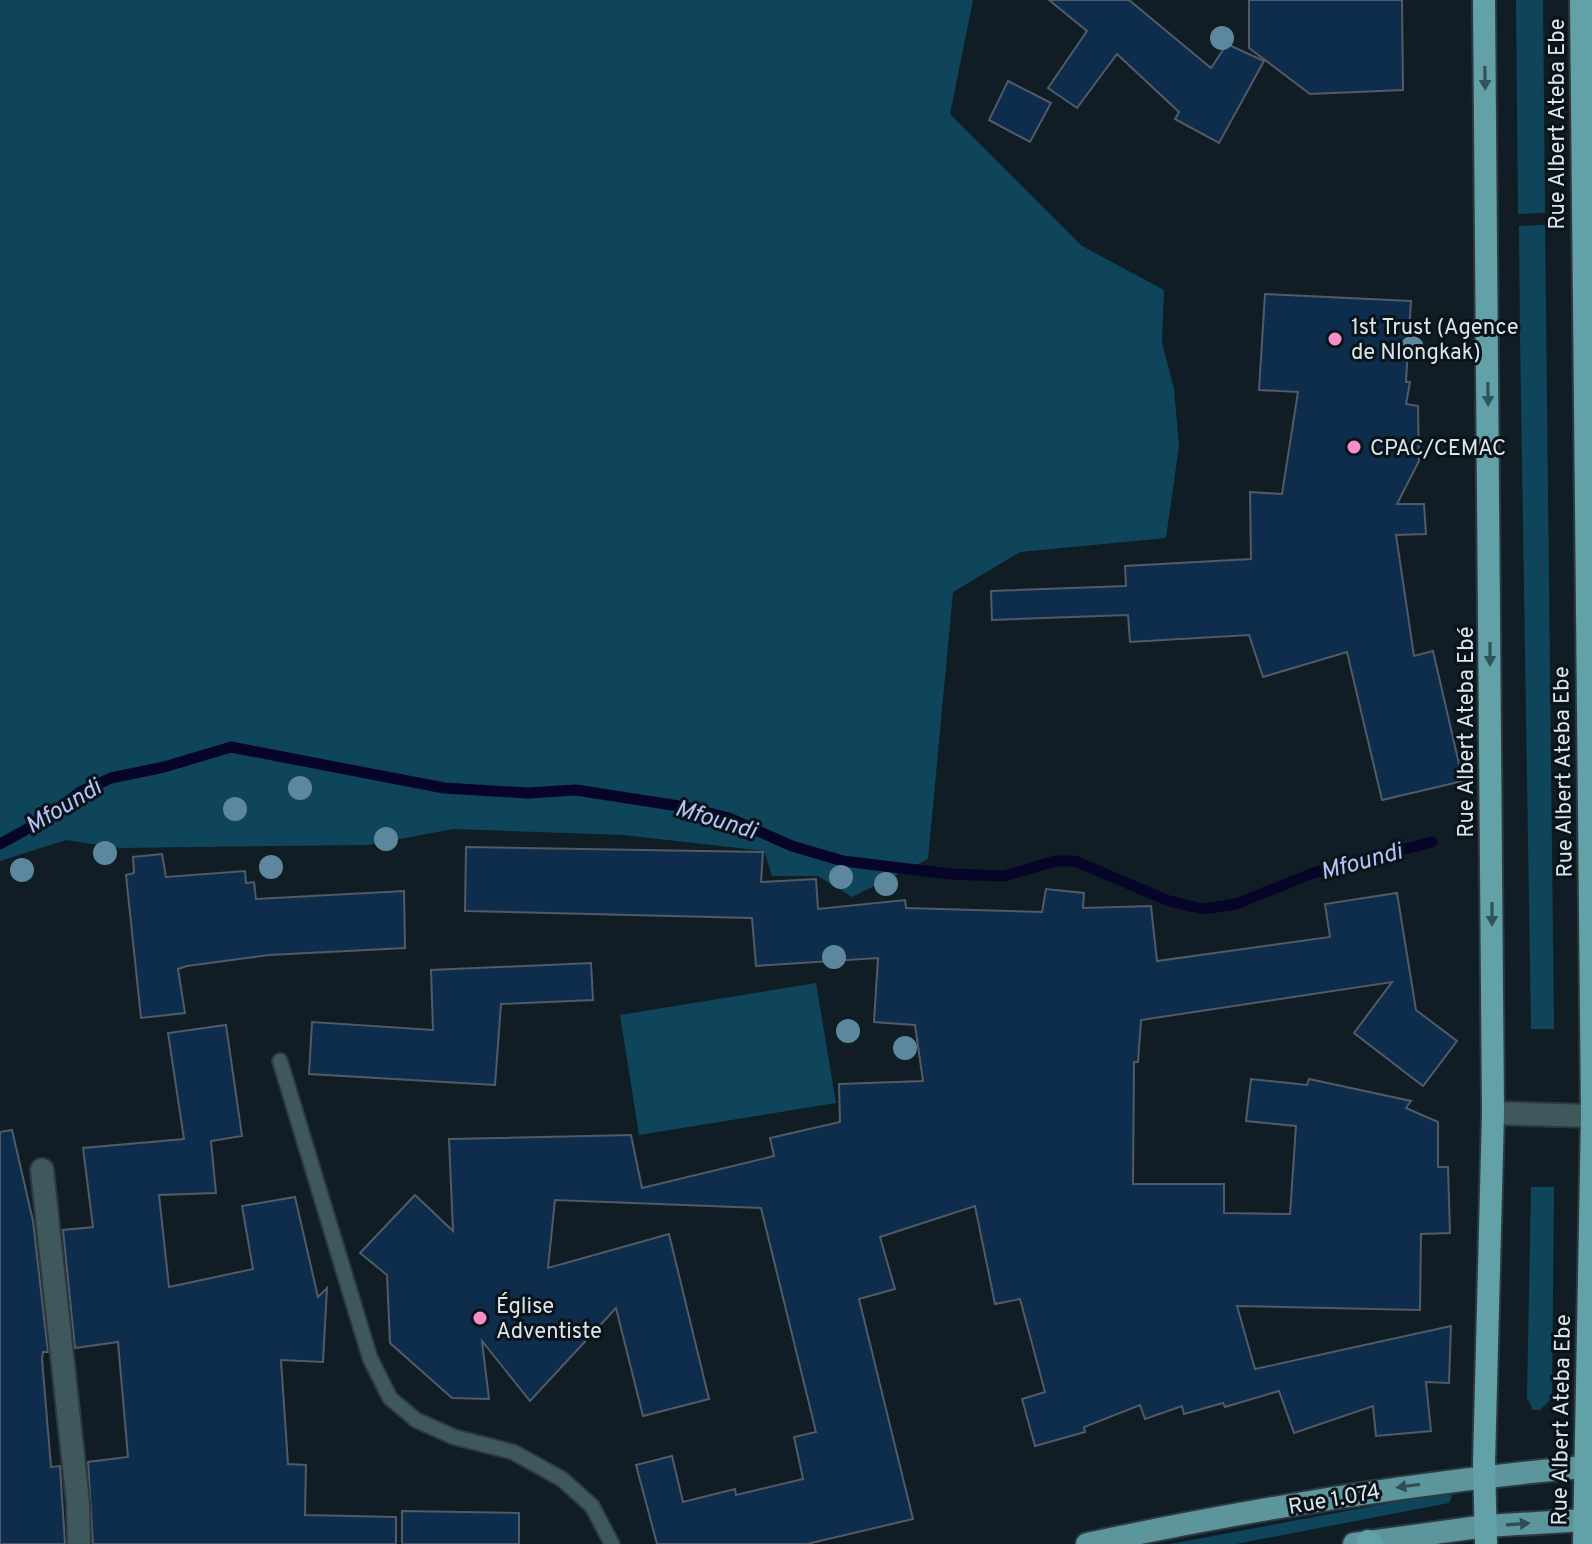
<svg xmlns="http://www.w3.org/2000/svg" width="1592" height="1544" viewBox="0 0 1592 1544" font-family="Overpass,sans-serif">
	<rect width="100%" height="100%" fill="#101d24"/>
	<!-- green -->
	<g fill="#0e455b">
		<path d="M0 0H973L950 114 1082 246 1164 290 1162 343 1174 389 1179 446 1166 538 1020 552 953 592 928 859 852 897 818 876H772L764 851 624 835 453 829 368 845 119 848 66 840 0 861Z"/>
		<path d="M1516 0H1543L1545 213 1518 214Z"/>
		<path d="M1545 225 1554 1029H1531L1520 336 1519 226Z"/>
		<path d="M816 983 836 1103 639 1135 620 1015Z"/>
		<path d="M1531 1187H1554L1552 1398 1540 1410H1533L1527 1398Z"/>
		<path d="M1448 1492 1452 1495 1449 1503 1236 1544H1170Z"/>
	</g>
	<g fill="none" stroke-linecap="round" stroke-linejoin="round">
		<!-- stream -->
		<path stroke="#060528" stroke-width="11" d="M0 844 45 819 80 792 111 778 164 767 231 747 444 788 528 793 576 790 685 807 729 818 792 846 843 861 950 874 1004 876 1055 861H1075L1169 901 1203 909 1236 904 1313 873 1432 842"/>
	</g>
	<!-- building -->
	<g fill="#0e2d4d" stroke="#515a66" stroke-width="2">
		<path d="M1049 0H1129L1211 68 1227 44 1264 61 1219 143 1175 119 1179 112 1117 54 1077 108 1048 88 1087 31Z"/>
		<path d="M1249 0H1402L1403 90 1310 94 1249 48Z"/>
		<path d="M1008 81 1051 103 1030 142 989 120Z"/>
		<path d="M1265 294 1411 301 1406 382H1410L1406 404 1418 406 1419 461 1397 504H1424L1426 534 1396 535 1414 656 1433 651 1463 781 1382 800 1347 652 1263 677 1249 635 1130 642 1128 615 992 620 991 591 1126 586 1125 566 1251 559 1250 492 1282 494 1298 392 1259 390Z"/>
		<path d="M466 847 763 852 761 882 816 879 818 909 905 900 906 908 1042 912 1046 889 1084 893 1083 908 1151 906 1157 961 1330 937 1325 904 1397 893 1416 1010 1457 1041 1423 1086 1354 1033 1392 982 1141 1020 1138 1062H1134L1133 1184H1224V1213L1290 1214 1296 1126 1246 1121 1251 1079 1307 1085 1309 1079 1411 1101 1406 1108 1438 1122V1167H1448L1450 1233 1421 1234 1420 1310 1237 1306 1255 1369 1451 1326 1449 1383 1426 1382 1431 1431 1376 1436 1373 1406 1294 1433 1279 1391 1225 1407 1223 1403 1184 1414 1182 1406 1145 1419 1140 1405 1084 1427 1085 1432 1035 1446 1022 1399 1045 1392 1020 1299 995 1304 975 1206 880 1237 895 1289 859 1299 913 1519 807 1544H657L636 1465 672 1456 683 1502 735 1489 736 1495 803 1479 794 1437 816 1432 761 1208 555 1200 548 1268 669 1234 709 1399 643 1416 616 1308 530 1401 482 1341 489 1399 452 1398 390 1343 387 1275 360 1253 415 1195 453 1231 449 1139 631 1135 642 1188 774 1156 770 1138 840 1122 839 1084 923 1081 915 1025 874 1022 878 958 756 966 752 918 465 911Z"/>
		<path d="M162 854 166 877 245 871 246 883 254 882 256 899 404 891 405 948 269 955 187 966 178 969 185 1013 141 1018 126 875 134 873 133 857Z"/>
		<path d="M591 963 593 1000 501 1004 495 1085 309 1074 312 1022 433 1030 431 970Z"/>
		<path d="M226 1025 242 1136 211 1141 216 1193 159 1195 169 1287 253 1269 242 1206 295 1197 318 1297 327 1288 323 1362 281 1360 288 1464 306 1465 305 1515 396 1517V1544H93L88 1462 128 1457 118 1342 75 1348 63 1230 93 1227 83 1148 184 1139 168 1033Z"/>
		<path d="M12 1130 33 1221 48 1352H43L42 1359 51 1467 60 1466 65 1544H0V1132Z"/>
		<path d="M402 1511 519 1513V1544H402Z"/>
	</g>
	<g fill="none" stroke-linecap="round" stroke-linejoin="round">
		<!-- service casing -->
		<g stroke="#2d3940" stroke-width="18">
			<path id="service" d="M280 1061 370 1358 390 1398 416 1420 454 1437 513 1452 562 1479 592 1506 612 1544"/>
		</g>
		<!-- minor casing -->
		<g stroke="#2d3940" stroke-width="26">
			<path id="minor" d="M42 1170 78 1503 79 1544"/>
		</g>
		<!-- tertiary casing -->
		<g stroke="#2d3940" stroke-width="26">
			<path id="tertiary" d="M1493 1113 1592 1116"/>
		</g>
		<!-- primary casing -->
		<g stroke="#2d3940" stroke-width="26">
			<g id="primary">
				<path d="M1087 1544C1251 1509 1416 1482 1583 1467"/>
				<path d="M1354 1544 1486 1526 1584 1520"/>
			</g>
		</g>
		<!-- trunk casing -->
		<g stroke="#2d3940" stroke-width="26">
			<g id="trunk">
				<path d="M1484 0 1493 1113 1484 1463 1486 1544"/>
				<path d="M1581 0 1592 1116 1584 1544"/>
				<path d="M1368 1541 1372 1544"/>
			</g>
		</g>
		<!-- service -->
		<use href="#service" stroke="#3e585b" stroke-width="14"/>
		<!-- minor -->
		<use href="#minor" stroke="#3e585b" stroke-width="22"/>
		<!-- tertiary -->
		<use href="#tertiary" stroke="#3e585b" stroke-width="22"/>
		<!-- primary -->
		<use href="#primary" stroke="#5d959c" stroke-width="22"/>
		<!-- trunk -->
		<use href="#trunk" stroke="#63a1a8" stroke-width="22"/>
	</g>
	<!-- trees -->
	<g fill="#5d879c">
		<circle cx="1222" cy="38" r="12"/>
		<circle cx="1412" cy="348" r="12"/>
		<circle cx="300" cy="788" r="12"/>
		<circle cx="235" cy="809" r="12"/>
		<circle cx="386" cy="839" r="12"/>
		<circle cx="105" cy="853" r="12"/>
		<circle cx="271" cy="867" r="12"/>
		<circle cx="22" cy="870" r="12"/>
		<circle cx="841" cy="877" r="12"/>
		<circle cx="886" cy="884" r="12"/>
		<circle cx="834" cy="957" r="12"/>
		<circle cx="848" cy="1031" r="12"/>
		<circle cx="905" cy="1048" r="12"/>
	</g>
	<!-- one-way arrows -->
	<defs><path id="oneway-solid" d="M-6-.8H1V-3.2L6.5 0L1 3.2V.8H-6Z" transform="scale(2)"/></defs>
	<g fill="#31535a">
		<use href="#oneway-solid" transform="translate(1485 78) rotate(89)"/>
		<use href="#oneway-solid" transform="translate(1488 394) rotate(89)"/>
		<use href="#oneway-solid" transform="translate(1490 654) rotate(90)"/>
		<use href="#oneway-solid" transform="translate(1492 914) rotate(90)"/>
	</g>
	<g fill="#2e4e54">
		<use href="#oneway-solid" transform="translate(1408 1486) rotate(172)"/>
		<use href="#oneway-solid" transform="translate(1518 1524) rotate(-4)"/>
	</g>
	<!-- markers -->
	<g fill="#f98fc9" stroke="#08141a" stroke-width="3">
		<circle cx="1335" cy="339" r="8"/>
		<circle cx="1354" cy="447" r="8"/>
		<circle cx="480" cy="1318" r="8"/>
	</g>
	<g text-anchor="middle" stroke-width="6" stroke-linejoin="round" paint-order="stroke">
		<!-- street labels -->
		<g font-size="22" fill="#dde5ea" stroke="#08141a">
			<text transform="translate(1556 124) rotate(-90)" y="8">Rue Albert Ateba Ebe</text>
			<text transform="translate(1465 732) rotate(-90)" y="8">Rue Albert Ateba Ebé</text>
			<text transform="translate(1562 772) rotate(-91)" y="8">Rue Albert Ateba Ebe</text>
			<text transform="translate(1560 1420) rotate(-89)" y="8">Rue Albert Ateba Ebe</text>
			<text transform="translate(1334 1498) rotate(-10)" y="8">Rue 1.074</text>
		</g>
		<!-- poi labels -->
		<g font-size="22" fill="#dde5ea" stroke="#08141a" text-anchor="start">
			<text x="1351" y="334">1st Trust (Agence<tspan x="1351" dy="25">de Nlongkak)</tspan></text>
			<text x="1370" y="455">CPAC/CEMAC</text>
			<text x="496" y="1313">Église<tspan x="496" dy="25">Adventiste</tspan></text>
		</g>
		<!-- water labels -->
		<g font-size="24" font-style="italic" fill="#b8c2fa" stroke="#08141a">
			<text transform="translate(63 806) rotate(-31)" y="8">Mfoundi</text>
			<text transform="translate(716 819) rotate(17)" y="8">Mfoundi</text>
			<text transform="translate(1361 861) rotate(-15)" y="8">Mfoundi</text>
		</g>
	</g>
</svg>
